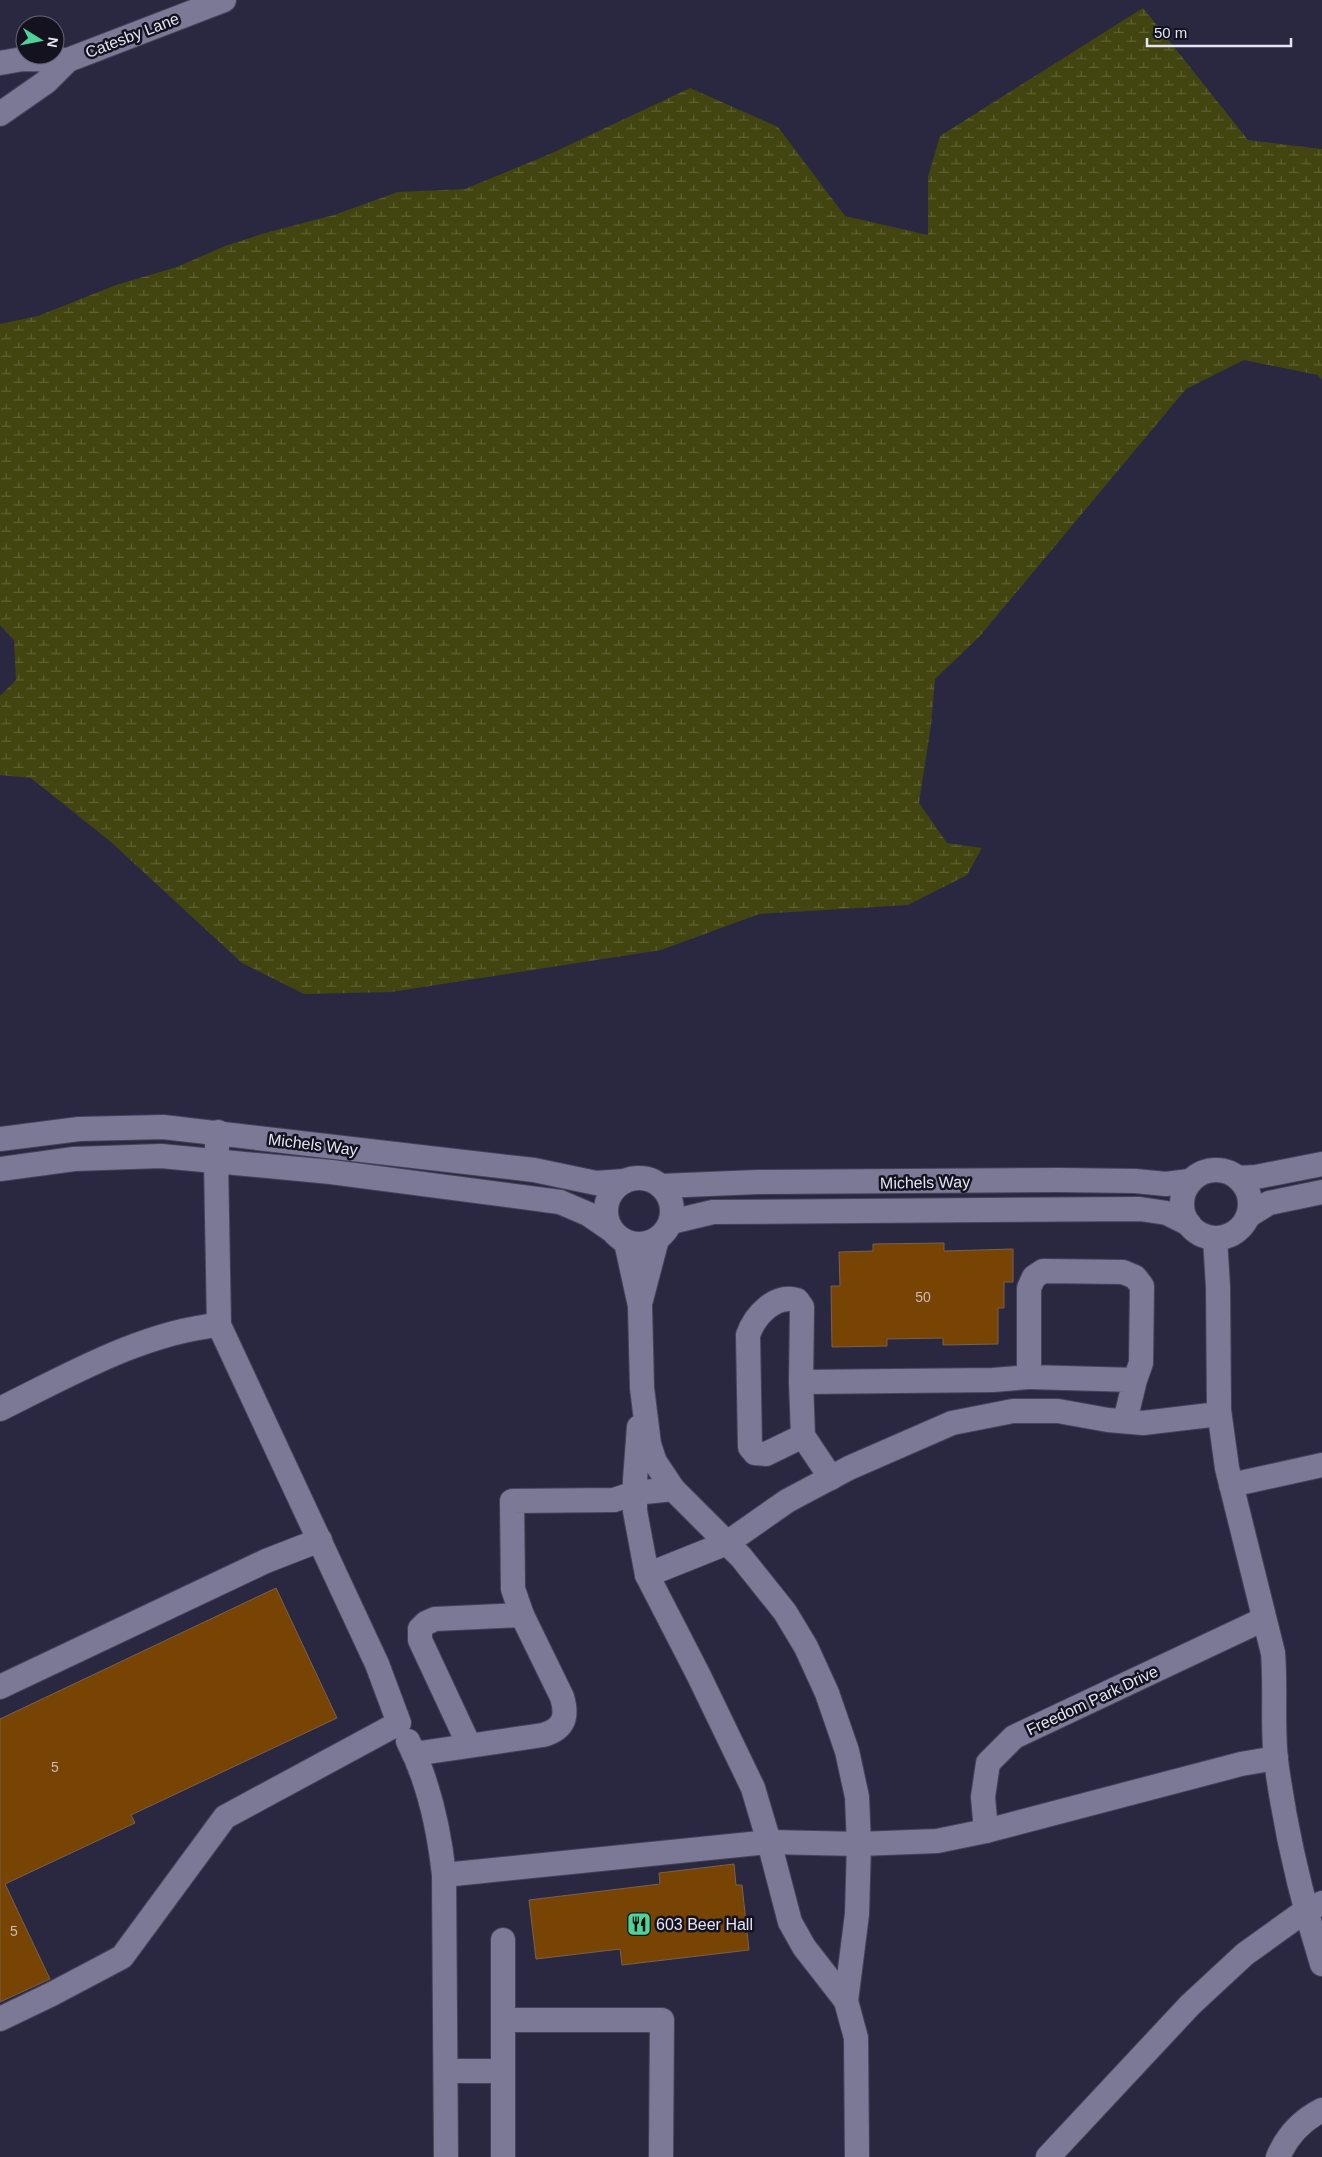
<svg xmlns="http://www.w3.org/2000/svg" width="1322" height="2157" viewBox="0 0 1322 2157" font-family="Arial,sans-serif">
	<defs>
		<pattern id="wetland-marsh" width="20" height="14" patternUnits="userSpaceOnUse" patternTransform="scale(1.25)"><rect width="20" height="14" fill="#434510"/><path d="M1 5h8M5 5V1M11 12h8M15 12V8" fill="none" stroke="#5e6033"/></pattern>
	</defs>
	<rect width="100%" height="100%" fill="#2a2841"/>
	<!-- wetland -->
	<path fill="url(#wetland-marsh)" d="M1143 8 1248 140 1322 149V380L1318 375 1244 360 1186 389 979 637 935 679 931 725 919 803 947 843 982 848 967 875 908 905 759 914 661 950 391 992 304 994 242 963 111 842 31 778 0 775V696L16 680 14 640 0 625V324L38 316 116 285 177 267 225 246 265 233 334 215 398 192 465 189 550 154 690 88 778 127 845 216 928 235V177L940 136Z"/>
	<!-- building -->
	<g fill="#774403" stroke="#79614b">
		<path d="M944 1243V1251L1013 1249V1282H1004V1308H998V1344L943 1345V1338L887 1339V1346L832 1347 831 1286H840L839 1252 873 1251V1244Z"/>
		<path d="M276 1588 337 1718 131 1815 135 1823 5 1884 50 1979 0 2002V1719Z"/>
		<path d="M734 1864 736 1885H742L749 1950 622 1965 620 1949 536 1959 529 1900 660 1884 659 1873Z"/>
	</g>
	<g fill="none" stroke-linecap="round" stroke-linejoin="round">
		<!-- minor casing -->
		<g stroke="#454358" stroke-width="26">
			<g id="minor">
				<path d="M0 63 23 59 68 60 224 0"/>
				<path d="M0 114 46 82 68 60"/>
				<path d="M0 1139 79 1129 163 1127 534 1170 596 1183 625 1181"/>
				<path d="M0 1169 74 1159 161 1156 331 1172 560 1202 588 1214 610 1229"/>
				<circle cx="1216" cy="1204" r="34"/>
				<circle cx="639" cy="1211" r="33"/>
				<path d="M1238 1178 1256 1177 1322 1164"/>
				<path d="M661 1186 758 1182 1058 1180 1135 1181 1166 1184 1190 1181"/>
				<path d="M1248 1216 1269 1203 1322 1192"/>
				<path d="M671 1222 713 1212 1140 1209 1167 1213 1189 1224"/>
				<path d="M1215 1238 1218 1287 1219 1410 1227 1468 1273 1653C1276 1689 1272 1725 1276 1760 1285 1829 1301 1897 1322 1964"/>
				<path d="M626 1242 640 1306 642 1388 649 1444 655 1462 673 1489 741 1557 785 1612 806 1647 827 1693 847 1751 857 1797 859 1844 857 1914 846 2001 856 2038 857 2157"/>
				<path d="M641 1300 657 1239"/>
				<path d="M801 1382 802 1307 797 1300C775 1294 755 1315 748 1335L750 1447 755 1453 766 1454 803 1436"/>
				<path d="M0 1409C67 1376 143 1332 219 1325"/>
				<path d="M1125 1421 1135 1380 1141 1363 1142 1286 1135 1277 1123 1272 1043 1271 1034 1277 1029 1288V1377L1135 1380"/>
				<path d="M639 1427 635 1480V1511L647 1575 699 1676 753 1788 769 1842 790 1922 804 1947 846 2001"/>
				<path d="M831 1478 803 1436 801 1382 993 1380 1029 1377"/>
				<path d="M1231 1485 1322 1465"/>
				<path d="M647 1575 727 1543 787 1501 849 1468 952 1423 1013 1411H1058L1108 1420 1143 1423 1219 1414"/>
				<path d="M0 1687 266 1561 320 1540"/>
				<path d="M408 1741C429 1782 439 1829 444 1875L446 2157"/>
				<path d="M469 1745 420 1640V1629L426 1623 435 1619 522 1615"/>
				<path d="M414 1754 543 1735C564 1729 568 1717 562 1697L522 1615 513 1589 512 1501 614 1500 635 1493 673 1489"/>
				<path d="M986 1831 983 1797 988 1763 1014 1737 1264 1619"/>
				<path d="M444 1875 769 1842 859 1844 937 1841 986 1831 1241 1764 1276 1758"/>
				<path d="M0 2019 52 1994 122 1957 225 1817 399 1723 377 1664 219 1325 216 1161 218 1132"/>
				<path d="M503 2020V1940"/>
				<path d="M446 2071H503"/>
				<path d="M503 2157V2020H662L661 2157"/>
				<path d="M1048 2157 1190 2005 1245 1954 1305 1911 1322 1903"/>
				<path d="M1278 2157C1287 2136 1302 2120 1322 2110"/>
			</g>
		</g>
		<!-- minor -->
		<use href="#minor" stroke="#7c7997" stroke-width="24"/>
	</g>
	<!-- icons -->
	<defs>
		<g id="restaurant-square" transform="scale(1.25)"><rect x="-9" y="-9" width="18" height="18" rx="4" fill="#4fd399" stroke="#13121e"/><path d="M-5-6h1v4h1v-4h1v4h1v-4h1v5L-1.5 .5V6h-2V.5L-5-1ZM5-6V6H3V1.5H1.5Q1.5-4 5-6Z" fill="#111"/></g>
	</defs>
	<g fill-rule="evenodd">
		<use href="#restaurant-square" x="639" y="1924"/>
	</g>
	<g text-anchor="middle" stroke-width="5" stroke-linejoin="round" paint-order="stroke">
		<!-- number labels -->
		<g font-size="14" fill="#cabcb8">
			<text x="923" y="1302">50</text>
			<text x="55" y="1772">5</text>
			<text x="14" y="1936">5</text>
		</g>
		<!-- street labels -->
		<g font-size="16" fill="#e5e4f5" stroke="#13121e">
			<text transform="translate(132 35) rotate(-21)" y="6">Catesby Lane</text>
			<text transform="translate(313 1144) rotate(7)" y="6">Michels Way</text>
			<text transform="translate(925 1182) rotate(-1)" y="6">Michels Way</text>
			<text transform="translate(1092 1700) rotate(-25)" y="6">Freedom Park Drive</text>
		</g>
		<!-- poi labels -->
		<g font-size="16" fill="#e5e4f5" stroke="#13121e" text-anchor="start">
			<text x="656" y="1930">603 Beer Hall</text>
		</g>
	</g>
	<!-- north arrow -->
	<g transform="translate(40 40) rotate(100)"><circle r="24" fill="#13121e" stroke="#676674"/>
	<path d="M0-4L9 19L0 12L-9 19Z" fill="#4fd399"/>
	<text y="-8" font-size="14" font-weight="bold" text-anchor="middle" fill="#e5e4f5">N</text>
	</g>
	<!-- scale -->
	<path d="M1147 38v8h144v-8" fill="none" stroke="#e5e4f5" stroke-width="2.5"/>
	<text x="1154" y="38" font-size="15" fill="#e5e4f5" stroke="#13121e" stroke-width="4" paint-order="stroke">50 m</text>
</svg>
